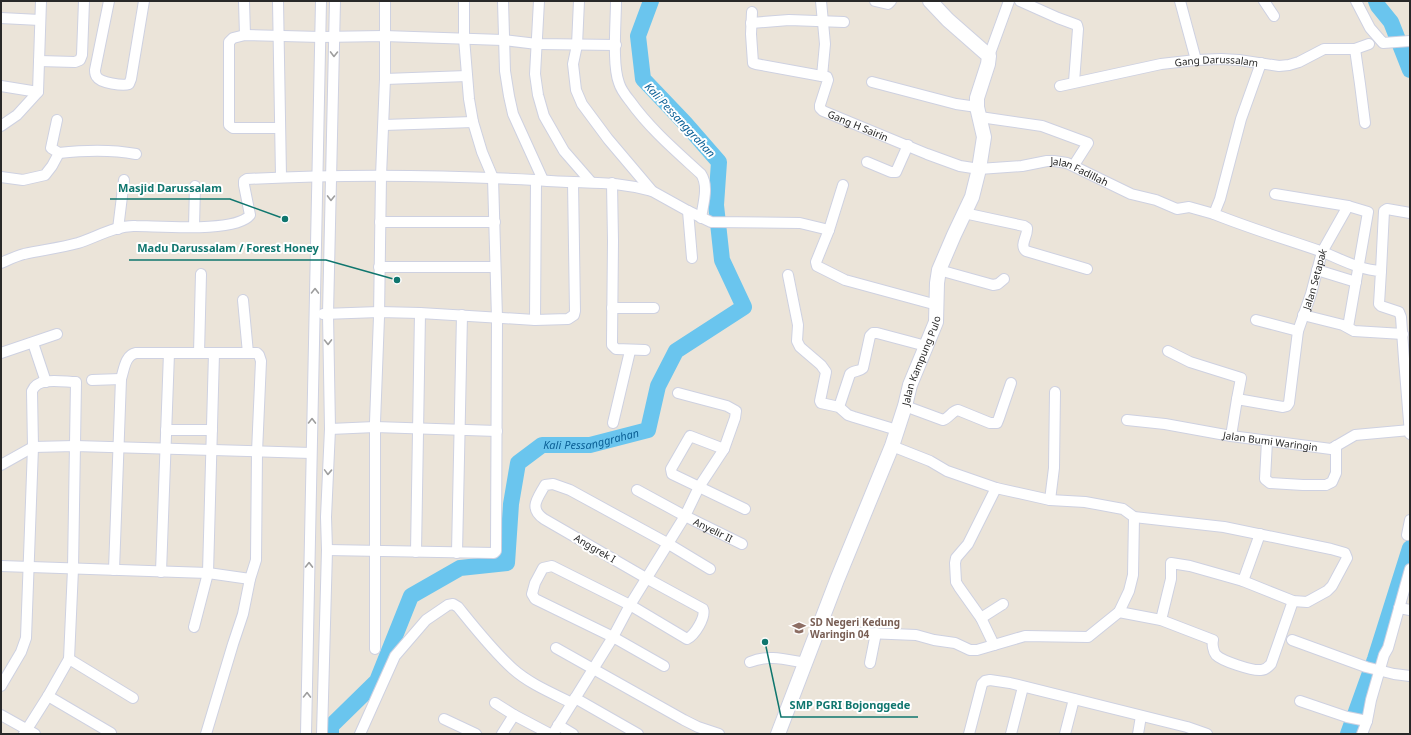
<svg xmlns="http://www.w3.org/2000/svg" width="1411" height="735" viewBox="0 0 1411 735" font-family="'Noto Sans',sans-serif">
	<rect width="100%" height="100%" fill="#ebe4d9"/>
	<g fill="none" stroke-linecap="round" stroke-linejoin="round">
		<!-- river -->
		<g stroke="#6ac5ee" stroke-width="16">
			<path d="M1376 1 1378 6 1391 22 1410 70"/>
			<path id="s1" d="M331 734V726L377 681 411 596 460 568 507 563 511 504 518 463 542 445H590L648 430 658 386 676 351 744 307 722 260 716 205 719 162 685 123 643 79 638 36 651 1"/>
			<path d="M1348 734 1375 659 1410 548"/>
		</g>
		<!-- street casing -->
		<g stroke="#ced1e1" stroke-width="12">
			<g id="street">
				<path d="M109 1 95 70C95 73 95 75 97 77 100 83 123 86 129 84L131 79 144 1"/>
				<path d="M244 1 245 35"/>
				<path d="M278 1 281 177"/>
				<path d="M503 1 505 71 509 96 513 114 543 180"/>
				<path d="M539 1 535 74 538 95 544 116 564 151 591 182"/>
				<path d="M579 1 577 45 573 64 576 90 582 104 608 139 652 191 688 211 711 222 800 223 829 230"/>
				<path d="M616 1C616 22 612 65 619 83 621 90 626 96 630 101 650 129 676 151 701 174 709 186 703 204 701 218"/>
				<path d="M821 1 825 44 822 76"/>
				<path d="M875 1 888 4 891 1"/>
				<path d="M1020 1 1058 18 1077 25 1078 29 1074 82"/>
				<path d="M1180 1 1196 60"/>
				<path d="M1264 1 1274 16"/>
				<path d="M1356 1 1370 28 1383 43 1410 41"/>
				<path id="s2" d="M752 12 751 34 753 63 756 64 827 77 828 80 820 105V108L823 111 927 154 960 166 979 169 1022 166 1047 161H1054L1067 163 1131 194 1156 200 1177 209 1189 207 1214 214"/>
				<path d="M1 18 40 20"/>
				<path d="M751 23 789 20 844 22"/>
				<path d="M1355 49 1360 84 1365 123"/>
				<path d="M989 56 1009 1"/>
				<path d="M39 61 75 62 80 60 82 55 84 1"/>
				<path d="M1261 63 1241 119 1220 199 1214 214C1249 228 1285 239 1320 251 1341 259 1359 270 1381 271L1379 304 1381 306 1399 312 1401 317 1404 359 1410 434"/>
				<path d="M385 79 467 76"/>
				<path d="M872 82 956 104 977 107"/>
				<path d="M1 86 38 92"/>
				<path id="s3" d="M1060 86 1161 64 1196 60 1221 59 1239 60 1279 66 1289 65 1299 62 1324 49H1355L1369 44"/>
				<path d="M980 117 1042 126 1088 143 1074 165"/>
				<path d="M384 125 473 122"/>
				<path d="M1 126 17 115 38 92 41 1"/>
				<path d="M280 128H233L229 125V42L233 38 245 35 321 37 384 36 503 40 537 44 616 45"/>
				<path d="M59 153C85 150 110 149 136 154"/>
				<path d="M867 162 891 172H896L908 145"/>
				<path d="M1 177 23 180 45 175 52 166 59 153 51 148 57 120"/>
				<path d="M612 183 613 241 612 342V345L616 349 645 350"/>
				<path d="M843 185 829 230 816 262 817 266 845 280 937 305"/>
				<path d="M1275 194 1348 206"/>
				<path d="M688 211 692 258"/>
				<path d="M964 213 1024 226 1027 228C1028 236 1019 245 1026 251L1087 269"/>
				<path d="M380 222H495"/>
				<path d="M194 227 195 186"/>
				<path d="M118 229 124 180"/>
				<path d="M1 263C8 260 16 256 24 254 42 250 60 248 78 243 97 237 116 225 136 226 159 226 236 233 250 215L244 185V181L247 179C343 174 439 175 535 180 548 181 561 182 574 182 603 183 624 183 652 191"/>
				<path d="M379 267H495"/>
				<path d="M939 270 993 285 998 284 1004 279"/>
				<path d="M1317 270 1356 282"/>
				<path d="M1381 271 1384 211 1387 209 1410 213"/>
				<path d="M788 275 798 325 797 341 800 347 821 365 826 372 820 401 821 403 839 407 848 415 854 417 897 430"/>
				<path d="M243 300 248 353"/>
				<path d="M612 308H654"/>
				<path d="M323 314 379 312 420 313 535 320 568 319 574 315 575 311 573 182"/>
				<path d="M1303 315 1343 325 1354 331 1403 334"/>
				<path d="M535 320 536 180"/>
				<path d="M1256 320 1298 331"/>
				<path d="M33 343 46 382"/>
				<path d="M1168 351 1190 362 1241 378 1237 399"/>
				<path d="M1 353 57 334"/>
				<path d="M199 353 201 274"/>
				<path d="M92 380 121 379"/>
				<path d="M905 406 943 420C949 418 952 411 958 410L990 423H997L999 418 1011 383"/>
				<path d="M839 407 850 374C854 370 859 372 863 368L870 336 873 333H877L926 346"/>
				<path id="s4" d="M1127 420 1165 424 1231 436 1331 449 1355 435 1410 430"/>
				<path d="M613 423 630 351"/>
				<path d="M330 429 375 427 497 431"/>
				<path d="M166 430H212"/>
				<path id="s5" d="M1231 436 1237 399 1283 407 1287 406 1289 403 1298 331 1311 294 1322 252 1348 206 1368 212 1348 327"/>
				<path d="M1267 441 1265 479 1270 483 1303 485H1326L1332 482 1336 473V446"/>
				<path d="M892 446 930 461 947 471 996 488 1050 500 1085 502 1123 509 1134 517 1224 527 1331 549 1345 553 1347 558 1332 586 1327 591 1307 602 1293 601 1243 581"/>
				<path d="M724 449 690 436 671 469 672 474 745 509"/>
				<path d="M1 465 33 447 75 446 311 453"/>
				<path id="s6" d="M637 490 685 516 742 544"/>
				<path d="M1050 500 1054 468 1055 392"/>
				<path d="M1407 535 1410 520"/>
				<path d="M327 550 494 553 496 551 497 318 493 178 482 152 473 122 469 99 464 38V1"/>
				<path d="M416 552 420 313"/>
				<path d="M457 553 462 315"/>
				<path d="M1 566 208 573 250 579"/>
				<path d="M114 570 121 379C124 370 125 355 136 353H257L259 355 261 361 257 452 256 560 250 579 243 614 233 644 206 734"/>
				<path d="M161 572 169 353"/>
				<path d="M1399 608 1410 610"/>
				<path d="M1119 612 1161 620 1213 640C1212 644 1213 651 1216 655 1222 661 1252 671 1261 670 1266 670 1268 667 1271 664L1293 601"/>
				<path d="M981 618 1003 604"/>
				<path d="M1161 620 1171 579V563L1190 566 1243 581 1260 534"/>
				<path d="M194 627 208 573 214 353"/>
				<path d="M818 631 916 635 934 640 955 643 970 650H977L1025 636 1088 637 1119 612 1129 591 1133 575 1134 517"/>
				<path d="M1292 640 1366 667 1394 674 1410 676"/>
				<path d="M994 645 981 618 959 587 956 582 955 563 956 558 968 544 996 488"/>
				<path d="M556 648 684 720 698 727 719 734"/>
				<path d="M375 649V422L379 317 381 176 385 79V1"/>
				<path d="M69 659 133 698"/>
				<path d="M750 662C769 654 787 660 806 663"/>
				<path d="M870 663 876 633"/>
				<path d="M664 666 613 637 535 599 532 594 535 583 543 568 552 566 630 605 687 639C695 635 706 617 703 609L646 578 544 519C528 508 538 498 545 485L553 484 570 490 667 543 710 569"/>
				<path d="M1 686 21 652 26 638 33 447 32 391C38 376 63 382 76 382L73 569 69 659 48 696 24 734"/>
				<path d="M48 696 111 733"/>
				<path d="M575 698 638 734"/>
				<path d="M1300 701 1347 717 1367 721"/>
				<path d="M495 703 514 715"/>
				<path d="M1 715 35 734"/>
				<path d="M444 719 476 734"/>
				<path d="M558 725 573 734"/>
				<path d="M306 734 321 1"/>
				<path d="M322 734 327 550 326 517 330 429 328 314 335 1"/>
				<path d="M360 734 395 656 426 620 448 605 453 604 458 607C475 628 493 651 513 669 530 684 552 693 572 703"/>
				<path d="M502 734 514 715 550 734"/>
				<path d="M553 734 613 637 630 605 685 516 699 487 724 449 735 418 736 411 727 406 678 393"/>
				<path d="M969 734 982 684 985 681 990 680 1010 683 1187 727 1207 734"/>
				<path d="M1011 734 1023 687"/>
				<path d="M1065 734 1074 699"/>
				<path d="M1138 734 1141 716"/>
				<path d="M1362 734 1367 721 1371 700 1384 655 1388 648 1410 569"/>
			</g>
		</g>
		<!-- secondary casing -->
		<g stroke="#ced1e1" stroke-width="16">
			<g id="secondary">
				<path id="s7" d="M778 734 837 580 892 446 905 406 910 385 936 322 937 283 939 270 954 235 972 197 979 169 984 137 977 107V98L988 64 989 56 948 20 930 1"/>
			</g>
		</g>
		<!-- street -->
		<use href="#street" stroke="#fff" stroke-width="10"/>
		<!-- secondary -->
		<use href="#secondary" stroke="#fff" stroke-width="14"/>
	</g>
	<!-- one-way arrows -->
	<defs><path id="oneway-chevron" d="M-2-3.5L2.5 0L-2 3.5" fill="none" stroke-width="1.6" stroke-linecap="round" stroke-linejoin="round"/></defs>
	<g stroke="#9e9e9e">
		<use href="#oneway-chevron" transform="translate(334 54) rotate(91)"/>
		<use href="#oneway-chevron" transform="translate(331 198) rotate(91)"/>
		<use href="#oneway-chevron" transform="translate(315 291) rotate(-89)"/>
		<use href="#oneway-chevron" transform="translate(328 342) rotate(89)"/>
		<use href="#oneway-chevron" transform="translate(312 421) rotate(-89)"/>
		<use href="#oneway-chevron" transform="translate(328 472) rotate(92)"/>
		<use href="#oneway-chevron" transform="translate(309 565) rotate(-89)"/>
		<use href="#oneway-chevron" transform="translate(307 695) rotate(-89)"/>
	</g>
	<!-- icons -->
	<defs>
		<g id="school-bare" transform="scale(1.08)"><path d="M0-5L7-2L0 1L-7-2ZM-4 1L0 2.5L4 1V4Q0 6-4 4Z" fill="#8d6e63" stroke="#fff" stroke-width="2.5" paint-order="stroke"/></g>
	</defs>
	<g fill-rule="evenodd">
		<use href="#school-bare" x="799" y="628"/>
	</g>
	<g text-anchor="middle" stroke-width="4" stroke-linejoin="round" paint-order="stroke">
		<!-- street labels -->
		<g font-size="10" fill="#282828" stroke="#fff">
			<text dy="4" stroke="none"><textPath href="#s3" startOffset="159">Gang Darussalam</textPath></text>
			<text dy="4" stroke="none"><textPath href="#s2" startOffset="201">Gang H Sairin</textPath></text>
			<text dy="4" stroke="none"><textPath href="#s2" startOffset="433">Jalan Fadillah</textPath></text>
			<text dy="4" stroke="none"><textPath href="#s5" startOffset="219">Jalan Setapak</textPath></text>
			<text dy="4" stroke="none"><textPath href="#s7" startOffset="400">Jalan Kampung Pulo</textPath></text>
			<text dy="4" stroke="none"><textPath href="#s4" startOffset="145">Jalan Bumi Waringin</textPath></text>
			<text dy="4" stroke="none"><textPath href="#s6" startOffset="86">Anyelir II</textPath></text>
			<text transform="translate(595 548) rotate(30)" y="4">Anggrek I</text>
		</g>
		<!-- education labels -->
		<g font-size="10" font-weight="bold" fill="#785e54" stroke="#fff" text-anchor="start">
			<text x="810" y="626">SD Negeri Kedung<tspan x="810" dy="12">Waringin 04</tspan></text>
		</g>
		<!-- water labels -->
		<g font-size="11" font-style="italic" fill="#0c6197" stroke="#fff">
			<text transform="translate(680 120) rotate(47)" y="4">Kali Pessanggrahan</text>
			<text dy="4" stroke="none"><textPath href="#s1" startOffset="448">Kali Pessanggrahan</textPath></text>
		</g>
	</g>
	<!-- callouts -->
	<path fill="none" stroke="#0f766e" stroke-width="1.5" d="M285 219L230 199H110M397 280L326 260H129M765 642L781 717H918"/>
	<g fill="#0f766e" stroke="#fff" stroke-width="1.5">
		<circle cx="285" cy="219" r="4"/>
		<circle cx="397" cy="280" r="4"/>
		<circle cx="765" cy="642" r="4"/>
	</g>
	<g font-size="11" text-anchor="middle" font-weight="bold" fill="#0f766e" stroke="#fff" stroke-width="4" stroke-linejoin="round" paint-order="stroke">
		<text x="170" y="192">Masjid Darussalam</text>
		<text x="228" y="252">Madu Darussalam / Forest Honey</text>
		<text x="850" y="709">SMP PGRI Bojonggede</text>
	</g>
	<!-- border -->
	<rect width="1411" height="735" fill="none" stroke="#282828" stroke-width="4"/>
</svg>
